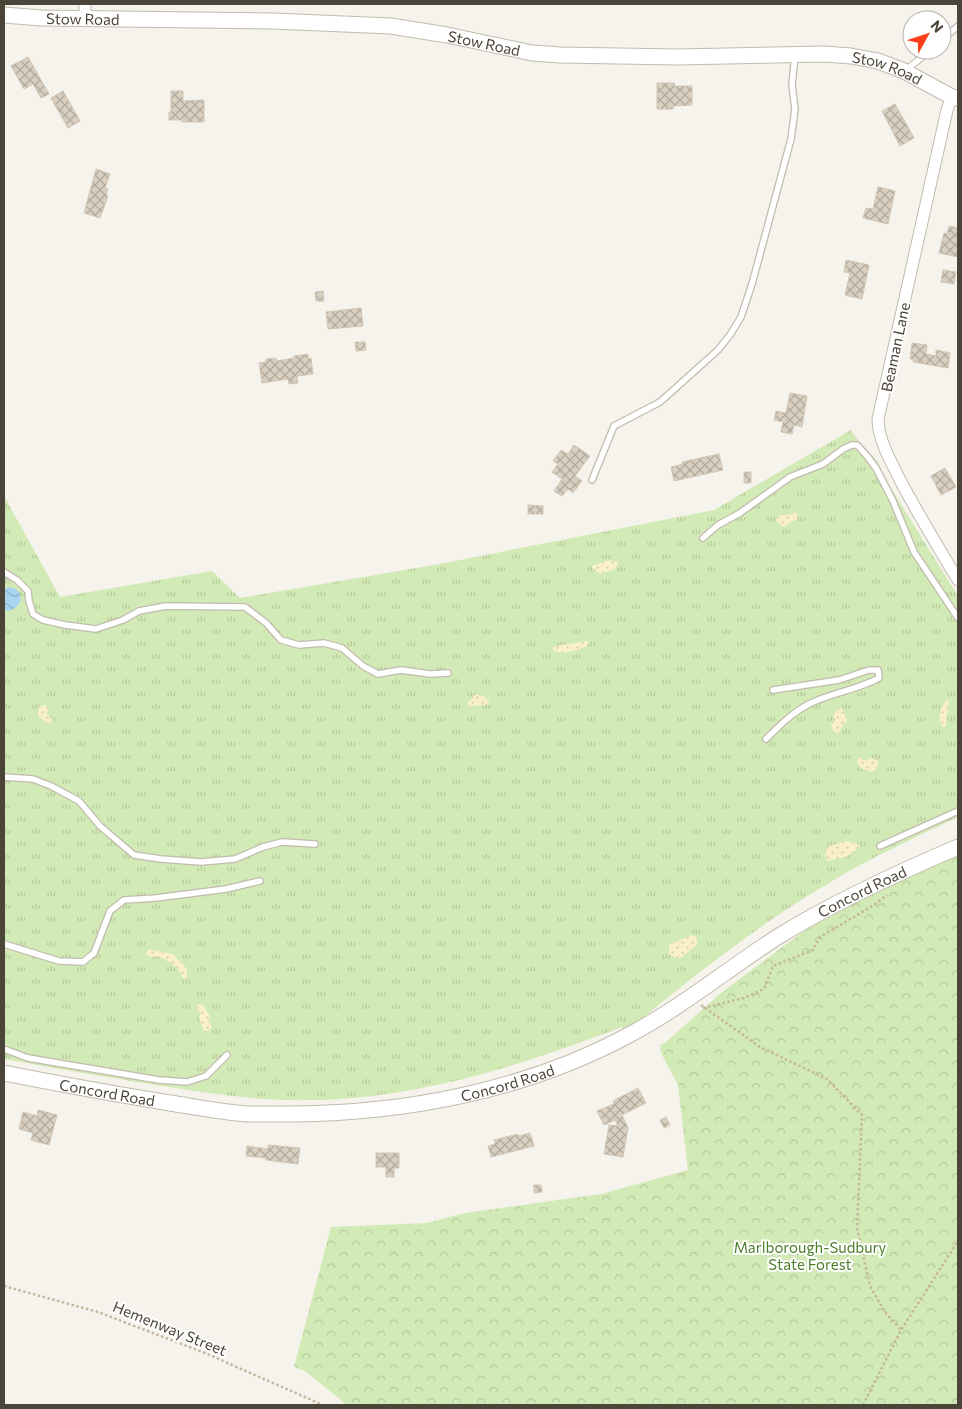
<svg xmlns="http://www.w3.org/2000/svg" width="962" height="1409" font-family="Commissioner,sans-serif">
<defs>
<pattern id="grass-tufts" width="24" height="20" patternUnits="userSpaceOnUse" patternTransform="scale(1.25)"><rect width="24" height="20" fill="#d2eab5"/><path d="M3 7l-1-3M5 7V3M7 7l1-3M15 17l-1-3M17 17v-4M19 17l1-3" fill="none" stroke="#b6ca9c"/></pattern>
<pattern id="forest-crowns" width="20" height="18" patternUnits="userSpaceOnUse" patternTransform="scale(1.25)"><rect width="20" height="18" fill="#d2eab5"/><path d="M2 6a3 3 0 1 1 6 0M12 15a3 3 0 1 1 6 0" fill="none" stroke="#b6ca9c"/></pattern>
<pattern id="sand-dots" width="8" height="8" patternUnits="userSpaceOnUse" patternTransform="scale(1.25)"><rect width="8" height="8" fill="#f9efc9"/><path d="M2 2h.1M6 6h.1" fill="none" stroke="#d7cead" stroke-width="1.8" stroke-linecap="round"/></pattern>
<pattern id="water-waves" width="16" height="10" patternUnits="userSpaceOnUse" patternTransform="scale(1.25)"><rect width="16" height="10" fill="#a9d4f2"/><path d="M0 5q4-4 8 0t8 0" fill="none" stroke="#8caec5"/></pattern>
<pattern id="building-cross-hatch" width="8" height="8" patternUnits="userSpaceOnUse" patternTransform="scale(1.25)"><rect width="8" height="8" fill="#d8cfc1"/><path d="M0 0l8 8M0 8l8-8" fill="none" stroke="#b1aa9e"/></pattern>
</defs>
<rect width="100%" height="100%" fill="#f6f3ec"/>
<path fill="url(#grass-tufts)" d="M851 430 860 443 877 461 892 490 958 596V817C909 840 860 863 814 892 747 933 686 983 625 1032L622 1027C515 1068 404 1103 288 1100 241 1099 195 1091 149 1084 101 1076 52 1068 4 1059V496L60 597 212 571 240 598 440 564 714 510Z"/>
<path fill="url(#forest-crowns)" d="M958 849V1405H347L305 1371 294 1367 331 1227 427 1223 465 1213 601 1194 688 1170 678 1085 661 1053 660 1045 666 1042 722 992 831 911Z"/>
<path fill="url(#sand-dots)" d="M795 512 798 515 797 520 790 522 784 527 781 526 776 520 780 515H789Z
M610 560 617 562 618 564 615 569 600 574 592 568V566Z
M587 641 589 642 586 647C576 650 563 656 553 650V647L556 646Z
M475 694 485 697 490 702 485 705 468 706V702L473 698Z
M947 700 949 701 946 725 945 727H943C937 719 940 707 947 700Z
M44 705 48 707 47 714 53 720 50 723H47L38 716 39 707Z
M842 708 847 721 842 726 839 733H837L833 731 831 724 835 720 833 716 835 712Z
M859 757 865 761 872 758 878 761V767L872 772 862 769 857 762Z
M846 841 858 844 860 847 846 857 827 861 825 855 827 847Z
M690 935 695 936 697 939V945L679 959 674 957 669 954V944L679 941Z
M149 949 173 954 187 969V978L184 979C182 977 181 974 180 972 177 966 165 959 159 957 154 956 151 958 147 955L146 953Z
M198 1004 203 1005 211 1017 208 1021 212 1027 208 1031H204L199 1018 201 1013 196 1007Z"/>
<path fill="url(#water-waves)" d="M8 587C27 588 23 610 6 611L4 609V589Z"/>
<path fill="url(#building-cross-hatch)" stroke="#d3c7b4" d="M28 57 49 94 41 98 33 84 24 89 11 66Z
M657 83H674L675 86H692V105L673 106V109H657Z
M63 91 80 121 68 128 51 98Z
M171 91H183V101L204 100V122H182V120H169V112H171Z
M895 104 914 138 900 146 882 111Z
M96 169 110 174 105 188 108 189 106 195 108 196 100 218 84 213Z
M878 187 895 191 888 224 863 218 866 208 873 209Z
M949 226 958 228V257L939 253 944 233 947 234Z
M846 260 869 265 862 299 845 295 850 273 844 272Z
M943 270 956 272 954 284 941 282Z
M323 291 324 301H316L315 292Z
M361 308 363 326 328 329 326 312Z
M355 342H365L366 350 356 351Z
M912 343 927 345 926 354 936 356V350L950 353 948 368 913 362V359H910Z
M308 354V359L311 358 313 374 297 376 298 383 289 384 288 379 262 383 259 363 266 362V359L276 358 277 361 294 358V356Z
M790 393 807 396 802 427 794 425 792 434 781 432 783 422 774 420 776 411 786 413Z
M574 445 590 456 575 476 582 481 573 493 568 489 562 496 554 491 562 479 552 472 558 464 553 461 561 450 568 454Z
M719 454 723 470 674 481 671 467 683 464 682 462Z
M945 468 956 487 941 495 931 476Z
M744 472H751V483H744Z
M528 505 543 506V514H528Z
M638 1088 646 1103 622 1115 628 1128 623 1157 604 1154 609 1125 618 1126 615 1120 604 1125 597 1111 614 1104 613 1101Z
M38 1110 57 1115 49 1145 31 1140 33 1133 19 1129 23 1112 37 1116Z
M666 1117 670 1125 664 1128 660 1120Z
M530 1133 534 1146 491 1157 488 1146 495 1144 494 1140 518 1134 519 1136Z
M268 1145 300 1148 298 1164 266 1160V1158L246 1156 247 1146 268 1149Z
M376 1153H399V1168H394V1177H386V1167H376Z
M534 1185H541L542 1192 534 1193Z"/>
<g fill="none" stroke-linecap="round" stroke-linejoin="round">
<g stroke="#c2bbae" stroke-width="8">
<path id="service" d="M942 40 958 26
M906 70 931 50
M592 480 614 426 660 402 718 350 730 335 741 317 752 284 791 139 795 109 792 85 795 55
M703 538 718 525 740 513 790 477 823 464 843 449 852 445H857L867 456 876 468 893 501 914 552 958 618
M4 572 17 580 28 591 29 601 33 614 43 620 65 625 96 629 123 620 139 611 166 606 245 607 266 623 281 640 299 645 324 643 342 648 363 666 378 674 401 670 430 674 448 673
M766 739C779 726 792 713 809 704 831 693 857 690 879 678L878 670H869L839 680 773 690
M4 777 33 779 51 786 79 801 100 826 134 855 161 859 201 862 235 859 263 847 282 842 315 844
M880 846 958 811
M4 944 59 961 83 962 94 953 110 911 124 900 156 898 226 889 260 881
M4 1049 28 1058 159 1080 187 1082 206 1076 227 1055"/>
</g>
<g stroke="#c2bbae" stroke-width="13">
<path id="minor" d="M85 4V18
M952 97 947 110 878 419C878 440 891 461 900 480 918 514 938 547 958 580"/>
</g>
<g stroke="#c2bbae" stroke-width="17">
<g id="tertiary">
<path id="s1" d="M4 15 41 18 273 21 391 26 447 35 532 53 560 55 677 57 824 54 851 56 878 61 904 71 952 97 958 98"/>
<path id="s2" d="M4 1073C59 1084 115 1094 170 1103 196 1107 221 1112 247 1114 262 1114 278 1114 293 1114 408 1113 527 1090 629 1035 682 1007 729 968 779 936 836 901 897 873 958 847"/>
</g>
</g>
<path stroke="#c4b79f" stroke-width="2.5" stroke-dasharray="2.5 2.5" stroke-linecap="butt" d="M701 1005 760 1047 827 1079 862 1115 857 1228 870 1286 885 1312 901 1330
M703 1008 744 998 764 989 773 966 813 950 820 937 874 905 887 895
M4 1286 98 1312 205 1353 323 1405
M863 1405 901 1330 958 1241"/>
<use href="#service" stroke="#fff" stroke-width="5.5"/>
<use href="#minor" stroke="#fff" stroke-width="11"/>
<use href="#tertiary" stroke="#fff" stroke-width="15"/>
</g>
<g text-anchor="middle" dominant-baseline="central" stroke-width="4" stroke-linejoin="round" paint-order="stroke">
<g font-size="15" fill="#4b4439" stroke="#fff">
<text stroke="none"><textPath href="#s1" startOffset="79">Stow Road</textPath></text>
<text stroke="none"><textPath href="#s1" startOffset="482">Stow Road</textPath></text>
<text stroke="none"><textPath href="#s1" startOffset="888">Stow Road</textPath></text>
<text transform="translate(895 347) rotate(-78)">Beaman Lane</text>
<text stroke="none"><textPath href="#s2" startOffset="915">Concord Road</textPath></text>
<text stroke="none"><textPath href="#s2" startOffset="510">Concord Road</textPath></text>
<text stroke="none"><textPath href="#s2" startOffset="105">Concord Road</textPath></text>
<text transform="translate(170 1328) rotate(22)">Hemenway Street</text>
</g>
<g font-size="15" fill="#4a7f2a" stroke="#fff">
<text x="810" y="1247">Marlborough-Sudbury<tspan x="810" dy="17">State Forest</tspan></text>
</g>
</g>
<rect width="962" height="1409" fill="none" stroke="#4b4439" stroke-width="10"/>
<g transform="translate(927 35) rotate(50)"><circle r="24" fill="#ffffff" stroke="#b7b4b0"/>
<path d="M0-4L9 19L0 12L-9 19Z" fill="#fc3f1d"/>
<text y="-8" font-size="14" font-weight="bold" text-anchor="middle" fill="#4b4439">N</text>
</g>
</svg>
